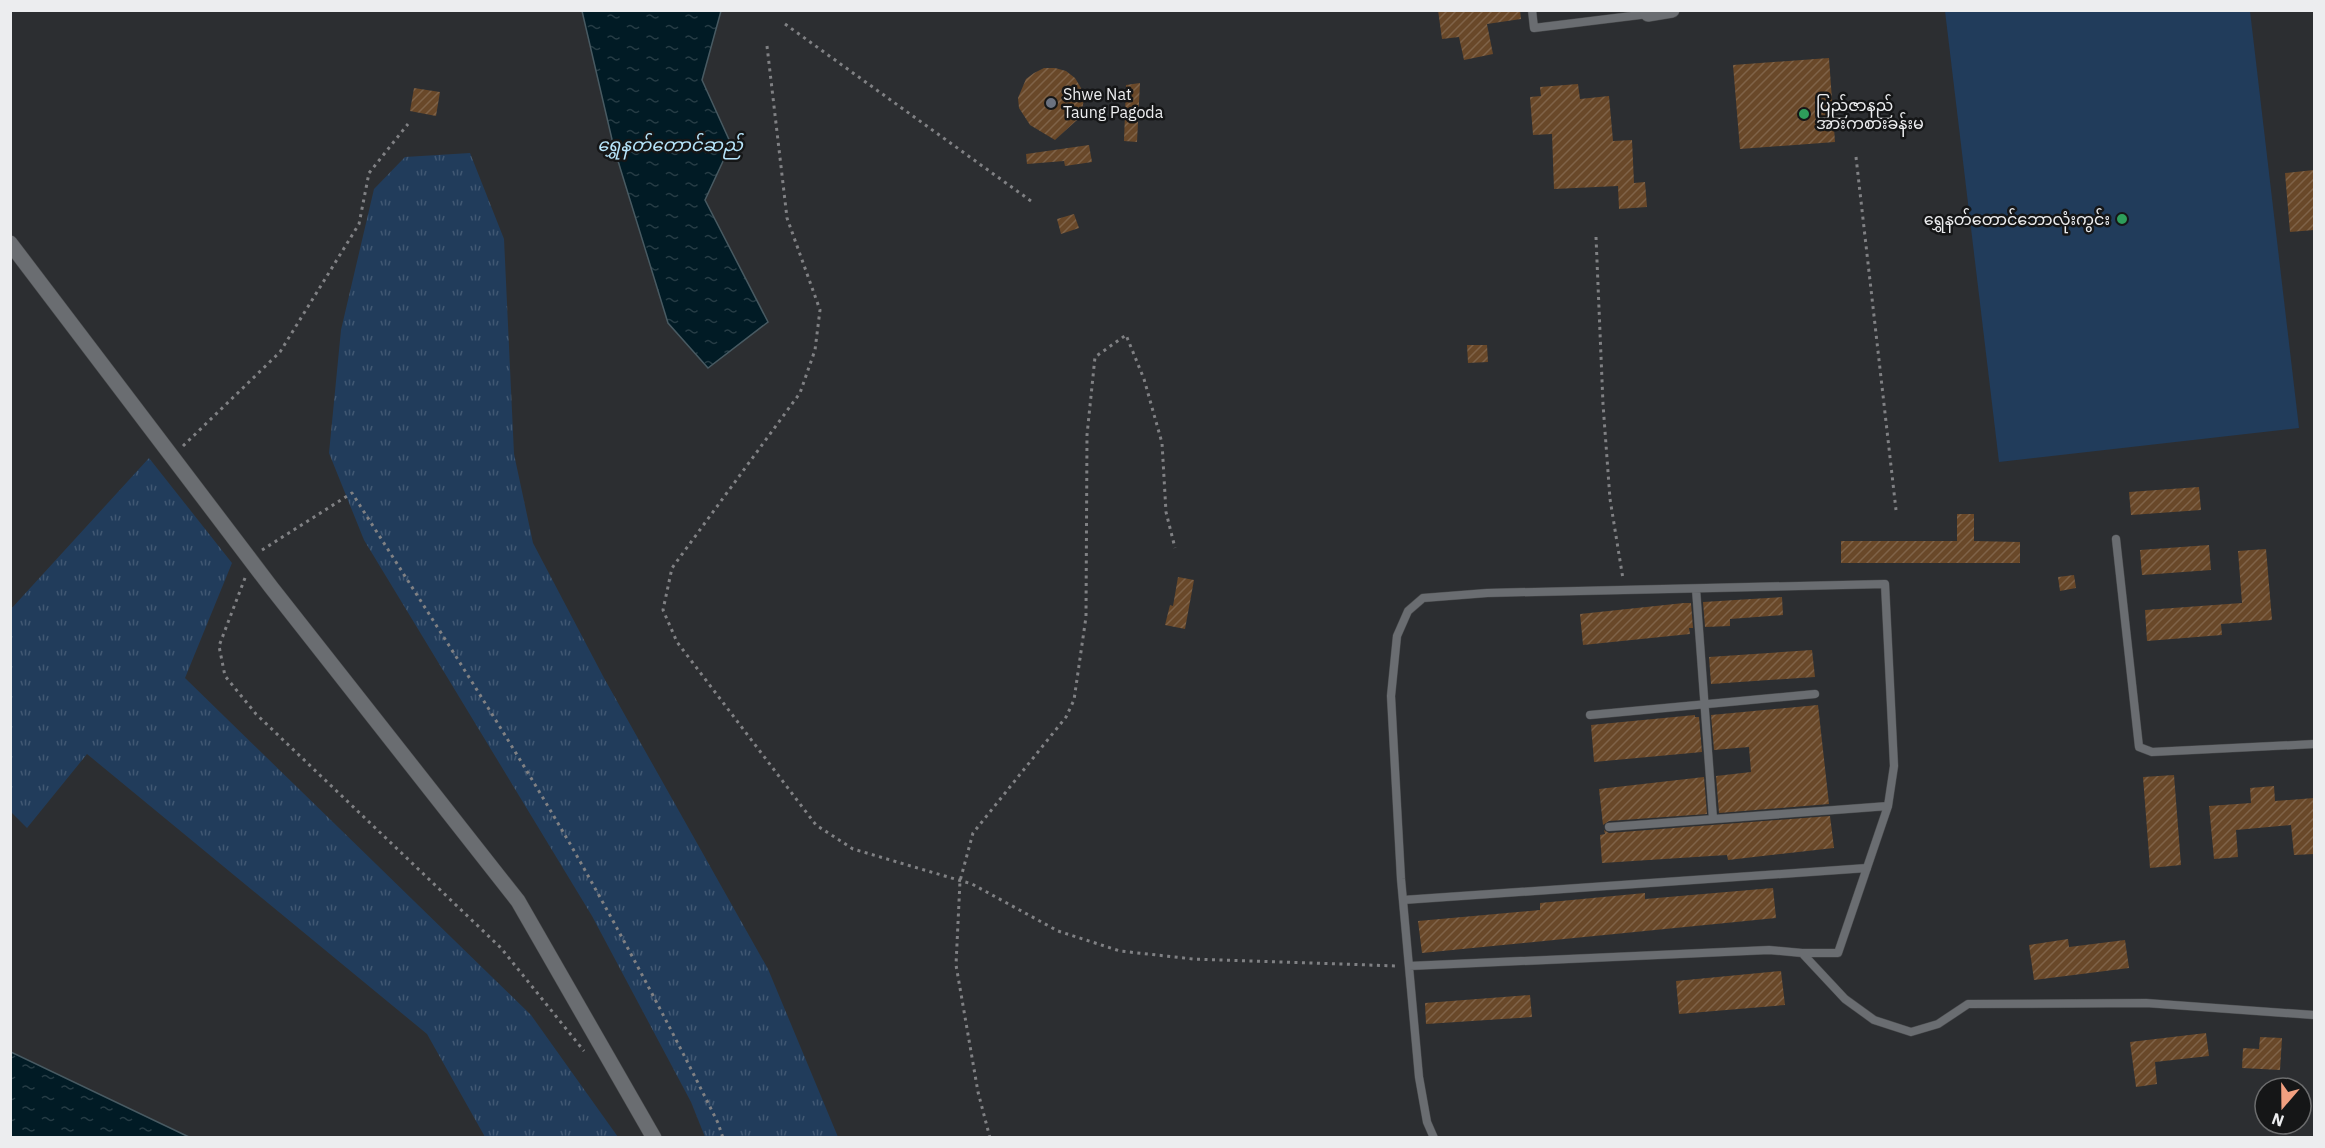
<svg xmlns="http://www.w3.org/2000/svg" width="2325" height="1148" font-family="'IBM Plex Sans','Noto Sans Myanmar',sans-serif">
<defs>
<pattern id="grass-tufts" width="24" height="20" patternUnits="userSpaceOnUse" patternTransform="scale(1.5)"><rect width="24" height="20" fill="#213c5b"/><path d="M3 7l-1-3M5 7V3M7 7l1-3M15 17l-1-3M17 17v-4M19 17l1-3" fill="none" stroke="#415873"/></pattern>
<pattern id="water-ripples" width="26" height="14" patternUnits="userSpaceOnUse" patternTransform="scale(1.5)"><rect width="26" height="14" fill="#011b25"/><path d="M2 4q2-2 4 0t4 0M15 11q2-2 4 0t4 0" fill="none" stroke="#263c45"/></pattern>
<pattern id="building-hatch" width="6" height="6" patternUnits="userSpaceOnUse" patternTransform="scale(1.5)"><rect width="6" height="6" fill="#694829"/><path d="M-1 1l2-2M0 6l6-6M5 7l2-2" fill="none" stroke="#7f6348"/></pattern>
</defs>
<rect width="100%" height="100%" fill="#2c2e31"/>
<path fill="url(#grass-tufts)" d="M470 153 504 239 514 454 533 543 604 678 768 969 838 1137H705L691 1102 592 916 364 540 329 453 341 330 374 189 405 157Z
M149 458 232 563 185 678 531 1015 618 1137H485L427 1034 87 754 27 828 11 812V609Z"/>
<path fill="#213c5b" d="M1945 11H2250L2299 428 1999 462Z"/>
<path fill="url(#water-ripples)" stroke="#485a62" stroke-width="1.5" d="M582 11H721L702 80 731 144 705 200 768 322 708 368 668 323 614 148Z
M10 1052H11L189 1137H11Z"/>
<path fill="url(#building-hatch)" d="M1438 10H1520L1521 19 1487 24 1493 54 1464 60 1459 37 1442 39Z
M1829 58 1835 142 1740 149 1733 65Z
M1044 68H1055L1066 71 1075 78 1081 88 1084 99 1082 110 1077 120 1055 140 1030 125 1019 108 1018 98 1026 79 1034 73Z
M1140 83 1137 142 1124 141 1126 85Z
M1578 84 1580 99 1609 96 1613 141 1632 140 1634 183 1645 182 1647 207 1619 209 1618 186 1554 189 1552 134 1533 135 1530 97 1541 96 1540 87Z
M414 88 440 92 436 116 410 111Z
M1089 145 1092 162 1065 166 1064 161 1027 164 1026 154Z
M2314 170V230L2290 232 2285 173Z
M1074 214 1079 228 1061 234 1057 219Z
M1467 345H1487L1488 362 1468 363Z
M2199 487 2201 510 2131 515 2129 492Z
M1957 514H1974V541L2020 542V563H1841V541H1957Z
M2209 545 2211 570 2142 575 2140 550Z
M2266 549 2272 620 2221 624 2222 635 2147 641 2145 610 2242 603 2238 551Z
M2074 575 2076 588 2060 591 2058 577Z
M1178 577 1194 580 1185 629 1165 625 1170 605 1173 606Z
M1782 597 1783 615 1730 619V626L1705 627 1703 602Z
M1684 603H1691L1693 628H1689L1690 634 1583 645 1580 614Z
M1812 650 1815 677 1711 684 1709 657Z
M1818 705 1829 804 1719 813 1716 776 1751 772 1749 747 1714 750 1711 715Z
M1695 715V717H1699L1702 752 1594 762 1591 725Z
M2174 775 2181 865 2150 868 2143 777Z
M1704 777 1707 814 1609 821 1603 825 1599 789Z
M2274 786 2275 801 2314 798V854L2294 855 2291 825 2236 830 2238 857 2214 859 2209 806 2251 803 2250 788Z
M1830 816 1834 848 1728 860 1727 855 1602 863 1600 835 1605 834 1604 830 1609 833Z
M1773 888 1776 918 1422 953 1418 921 1540 910V903L1645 893V899Z
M2068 939 2069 947 2125 940 2129 968 2034 980 2029 945Z
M1781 971 1785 1005 1679 1014 1676 981Z
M1530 995 1532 1017 1426 1024 1425 1003Z
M2206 1033 2209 1056 2155 1062 2157 1084 2136 1087 2130 1042Z
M2260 1037 2282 1038 2280 1070 2242 1068 2243 1048 2259 1049Z"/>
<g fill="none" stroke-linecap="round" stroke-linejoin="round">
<g stroke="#484a4c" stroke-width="9">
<path id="service" d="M1532 10 1534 28 1648 14
M2116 539 2139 747 2152 752 2314 744
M1696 589 1713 819
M1590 715 1815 694
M1609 827 1888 806
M1403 900 1867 868
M1409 966 1769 950 1802 953 1845 999 1874 1020 1911 1032 1938 1024 1968 1004 2146 1003 2314 1015
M1434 1138 1427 1122 1419 1077 1401 879 1391 696 1397 636 1408 611 1423 598 1487 593 1885 584 1894 766 1888 806 1838 953H1802"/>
</g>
<g stroke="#484a4c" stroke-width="16">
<path id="minor" d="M1648 14 1672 10
M10 243 271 587 518 901 654 1138"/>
</g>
<path stroke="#808184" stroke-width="3" stroke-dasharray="3 4.5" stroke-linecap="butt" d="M785 24 1031 201
M767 46 787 218 820 310 815 350 800 393 672 568 663 610 677 642 816 825 853 849 972 884 1058 931 1120 951 1193 959 1398 966
M1856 157 1896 510
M1596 237 1603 404 1610 499 1623 579
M183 446 280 352 359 224 369 173 408 124
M262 550 352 493C427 611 503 728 573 849 624 939 672 1030 718 1123L723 1138
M245 578 219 646 225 676 256 714 501 948 584 1051
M990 1138 978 1092 956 965 960 881 973 833 1066 717 1074 700 1086 617 1087 435 1095 357 1126 335 1144 379 1162 443 1166 512 1175 548"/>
<use href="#service" stroke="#6a6d71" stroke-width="8"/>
<use href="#minor" stroke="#6a6d71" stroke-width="15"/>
</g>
<circle fill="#6b7280" stroke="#151617" stroke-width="2" cx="1051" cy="103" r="6"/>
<g fill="#2e9e5b" stroke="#151617" stroke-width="2">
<circle cx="1804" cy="114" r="6"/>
<circle cx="2122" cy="219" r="6"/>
</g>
<g text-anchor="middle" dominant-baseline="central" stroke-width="5" stroke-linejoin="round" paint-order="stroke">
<g font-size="16" fill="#ecedef" stroke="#151617" text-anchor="start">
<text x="1063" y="94">Shwe Nat<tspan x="1063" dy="18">Taung Pagoda</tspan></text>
<text x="1816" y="105">ပြည်ဇာနည်<tspan x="1816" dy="18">အားကစားခန်းမ</tspan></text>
<text x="2110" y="219" text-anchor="end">ရွှေနတ်တောင်ဘောလုံးကွင်း</text>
</g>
<g font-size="18" font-style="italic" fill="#b7e5fb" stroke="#151617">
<text x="670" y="144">ရွှေနတ်တောင်ဆည်</text>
</g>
</g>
<rect width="2325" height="1148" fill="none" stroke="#ecedef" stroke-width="24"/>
<g transform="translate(2283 1106) rotate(200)"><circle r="28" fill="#151617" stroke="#6b6c6d" stroke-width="1.5"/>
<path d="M0-4.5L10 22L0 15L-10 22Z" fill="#f2a080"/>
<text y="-9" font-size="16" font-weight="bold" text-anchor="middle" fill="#ecedef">N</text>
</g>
</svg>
